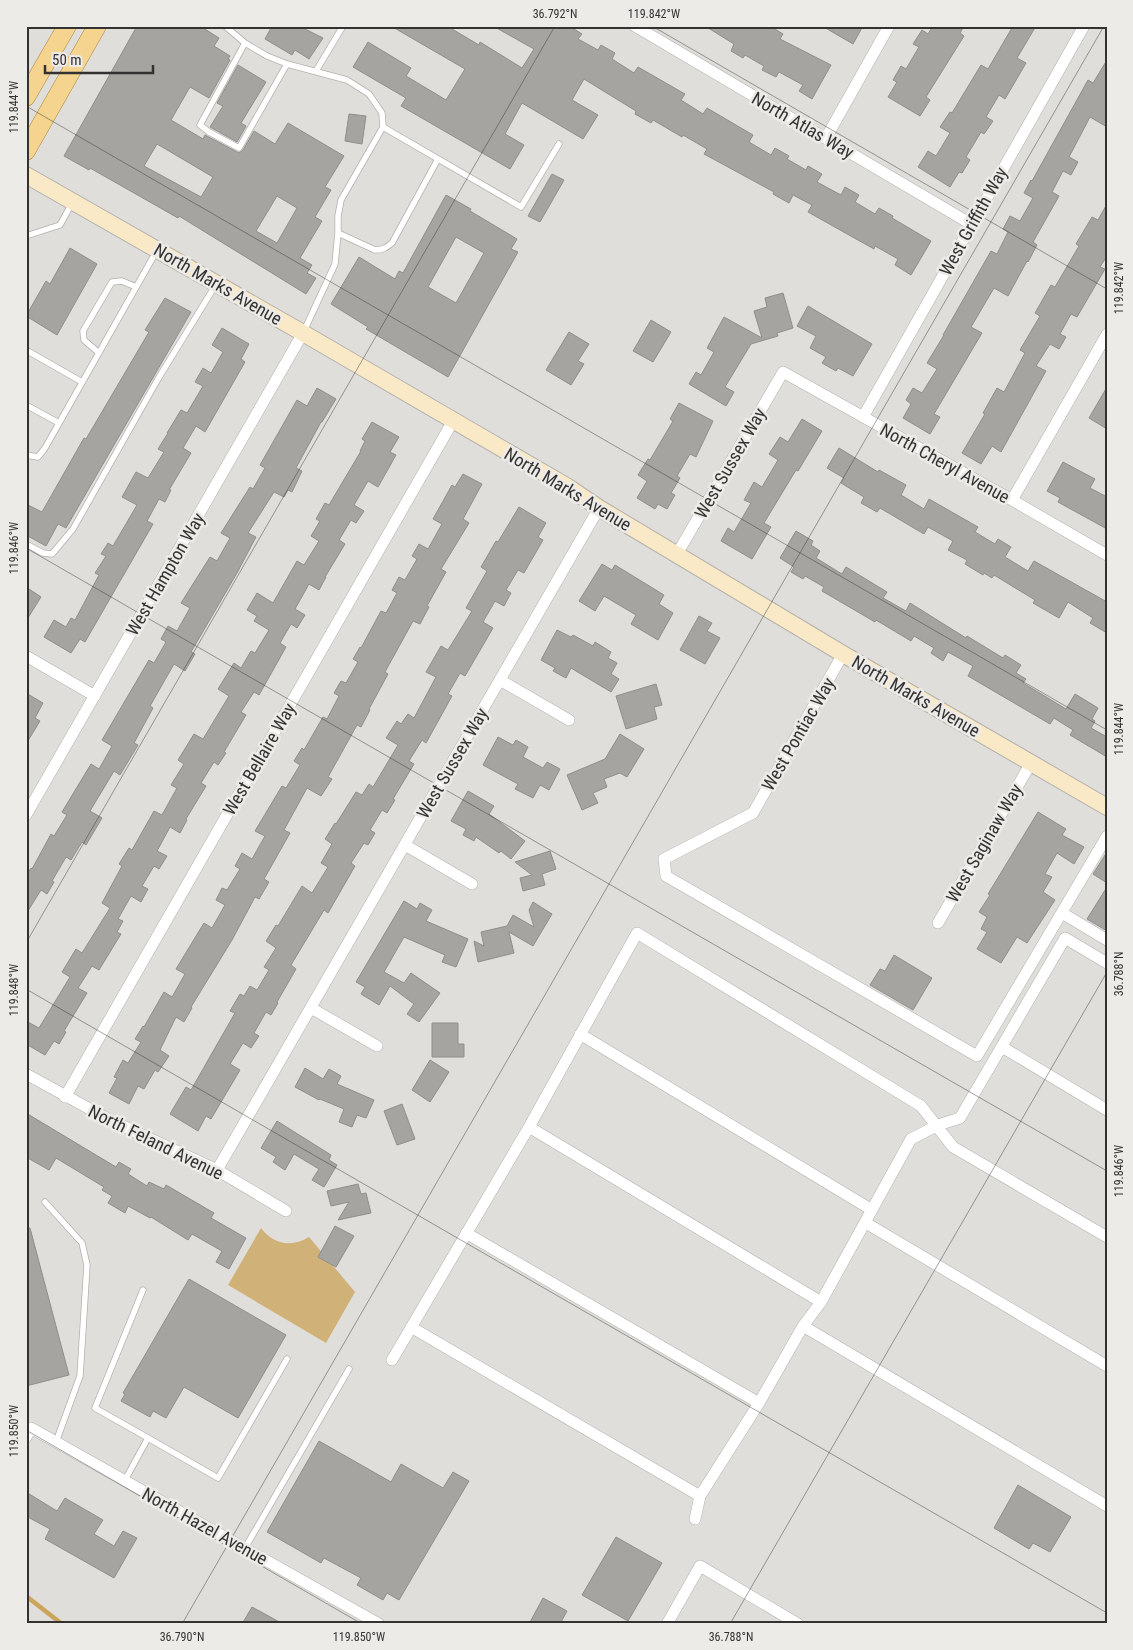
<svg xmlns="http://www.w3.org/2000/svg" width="1133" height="1650" font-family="'Roboto Condensed',sans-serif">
<rect width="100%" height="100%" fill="#e0deda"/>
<path fill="#d0b279" d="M261 1228C273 1244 291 1248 309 1237L355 1292 326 1343 228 1285Z"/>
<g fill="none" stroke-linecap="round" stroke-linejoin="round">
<path stroke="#cba55a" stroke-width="4.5" d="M26 1596 62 1624"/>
</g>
<path fill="#a6a4a0" stroke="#908e8a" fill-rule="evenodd" d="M137 26H200L219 38 214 46 230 56 228 59 230 60 209 98 190 87 171 120 203 139 205 135 239 153 243 150 254 131 275 144 288 123 344 156 325 187 331 190 315 217 322 221 300 258 312 265 307 273 316 278 306 294 179 216 178 218 90 168 89 170 64 156ZM157 144 213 177 201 197 144 166ZM277 196 297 208 277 243 256 231Z
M272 26H299L323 38 309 59 295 50 292 55 265 39Z
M391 26H447L479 45 480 42 522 68 534 49 493 26H569L582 34 578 39 598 50 601 45 615 53 612 59 634 73 638 67 685 94 681 100 703 114 707 108 753 135 749 142 771 155 775 148 789 156 787 159 806 170 808 166 822 174 817 182 841 195 845 187 859 195 855 202 875 214 879 208 893 216 892 218 931 241 911 275 895 265 898 259 875 246 874 249 808 212 812 205 793 195 789 203 773 194 774 192 704 154 707 149 683 135 682 137 653 120 651 123 635 114 636 111 584 79 572 100 598 115 583 139 522 103 505 134 524 145 510 169 401 106 406 98 353 67 368 42 411 68 406 76 446 100 465 69Z
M705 26H770L783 34 780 39 831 65 812 99 799 91 803 85 779 72 776 77 762 70 764 66 745 55 743 58 731 51 734 44Z
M822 26H863L853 44Z
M933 26H964L960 33 964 36 926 97 930 100 920 116 888 97 897 82 893 80 901 66 906 69 919 47 913 44 922 30 928 34Z
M1013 26H1036L1017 58 1026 63 1005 99 999 95 986 117 993 121 984 134 981 132 966 157 970 160 962 173 959 172 950 187 918 167 928 151 936 156 950 133 940 127 950 112 952 113 981 65 988 69Z
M1107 60V127L1090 117 1069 157 1078 162 1071 175 1063 171 1052 192 1059 196 1033 242 1037 245 1028 262 1027 261 1008 296 994 288 971 327 982 333 934 414 940 417 930 434 903 418 911 404 906 400 913 388 922 393 937 369 927 363 944 335H943L991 251 997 254 1008 232 1003 229 1010 216 1020 221 1033 198 1024 193 1031 180 1032 181 1088 80 1093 83Z
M238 65 266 82 241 123 246 126 237 142 210 127 223 106 217 103Z
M349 114 366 116 362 144 345 141Z
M552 174 564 180 540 222 528 216Z
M446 195 471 209 470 211 517 239 511 249 518 252 448 377 366 329 368 327 331 304 359 257 395 279 399 271 403 273ZM456 237 484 253 456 303 428 287Z
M1107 204V256L1100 267 1105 269 1077 317 1071 314 1060 334 1066 337 1059 349 1050 344 1036 366 1046 371 1001 452 992 446 981 464 962 453 985 414 983 413 997 388 1004 392 1025 353 1020 350 1040 316 1035 313 1051 285 1055 287 1079 246 1076 244 1092 217 1098 220Z
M70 248 97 264 57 335 26 316 46 281 50 284Z
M783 293 793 328 777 333 778 336 751 344 725 387 734 392 726 406 689 384 696 372 701 375 714 352 707 348 724 317 762 338 754 311 767 307 765 298Z
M165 298 191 312 66 528 58 524 46 546 26 535V504L42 512 84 438 86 439 149 332 145 330Z
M808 306 872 344 853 376 838 368 836 371 822 363 826 357 810 348 816 336 797 326Z
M651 320 671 332 653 362 633 351Z
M222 328 249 344 241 359 245 362 205 432 196 426 183 448 191 453 169 490H171L165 502 159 499 147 521 153 524 85 642 80 639 71 653 44 637 54 620 66 627 71 618 75 620 99 575 95 573 106 556 101 554 108 543 113 546 137 505 122 497 136 472 148 478 164 452 158 449 168 433H167L181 410 187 413 203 386 195 382 203 368 211 373 223 352 212 345Z
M569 332 589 344 578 361 584 364 571 385 546 370Z
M1107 387V429L1089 418Z
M317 388 336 399 322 422H321L296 468 302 471 292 492 288 490 284 497 274 492 248 533 256 537 237 573 191 652 195 654 185 671 174 664 150 706 153 708 134 743 138 745 120 775 114 771 90 811 102 818 86 845 82 842 71 860 66 857 52 881 54 882 47 894 41 890 26 914V875L31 868 32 869 51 834 54 836 67 815 62 812 91 764 99 769 112 746 102 740 149 660 154 663 166 642 161 639 168 626 177 631 190 608 181 603 210 557 217 561 230 538 221 533 250 487 253 489 265 468 260 465 297 400 307 406Z
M679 403 713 421 696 457 690 454 677 476 680 478 671 493 675 495 667 509 658 504 655 509 637 498 647 481 638 475 648 459 650 460 673 421 670 419Z
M802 419 822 431 798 471 796 470 764 523 771 527 752 559 721 541 728 528 734 532 751 503 744 500 754 482 762 487 778 460 769 454 780 437 788 442Z
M372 422 399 437 390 452 396 455 378 487 368 481 354 505 364 511 356 523 351 520 339 540 345 544 325 577H326L319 590 309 584 295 609 305 615 297 628 291 624 280 643 286 647 259 695 254 692 241 712 246 715 224 752 226 753 218 765 214 762 201 783 206 786 186 819 187 820 180 833 170 827 157 851 167 856 159 869 154 866 142 886 148 889 141 902 131 896 118 919 123 921 117 932 121 934 99 970 92 966 78 988 87 993 64 1031 66 1032 59 1044 54 1041 45 1055 26 1044V1021L39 1028 70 977 62 972 76 949 82 953 110 908 102 903 122 866 119 864 129 848 132 850 154 811 162 815 177 788 171 785 184 764 178 760 194 734 203 739 229 696 218 689 234 663 241 668 251 651 255 653 269 630 254 621 257 616 247 610 257 593 273 603 297 561 304 565 319 541 311 536 320 521 316 519 325 503 329 505 361 451H360L365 441 362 439Z
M839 448 878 472 879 470 906 485 901 495 924 509 929 499 978 527 975 532 995 544 998 539 1011 547 1005 557 1028 571 1034 561 1107 602V633L1090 623 1093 618 1068 602 1059 618 1033 603 1035 600 994 575 992 578 984 573 983 575 965 564 967 560 948 550 953 541 928 527 924 534 880 508 877 512 861 503 864 497 841 483 844 478 827 468Z
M1063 462 1095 479 1090 488 1107 497V529L1058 502 1060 498 1047 491Z
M463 474 482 484 463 519 469 523 441 569 446 572 427 606 429 607 420 624 413 621 385 672 388 674 369 709 370 710 361 727 357 725 328 777 332 779 321 796 307 788 284 830 290 833 264 879 269 882 259 899 255 897 232 940 191 1007 192 1008 184 1022 176 1017 160 1050 169 1056 158 1072 155 1070 144 1089 138 1086 129 1104 109 1093 117 1078 114 1077 123 1060 128 1063 141 1042 135 1039 143 1026 144 1027 164 992 172 997 185 974 176 969 204 923 212 928 225 905 216 900 222 888 227 890 240 869 235 866 242 853 252 859 265 836 255 831 282 786 286 788 300 765 294 761 302 748 304 750 323 717 327 719 339 696 334 693 341 681 346 683 358 662 353 659 360 647 361 648 381 611 386 613 397 593 392 590 399 577 405 580 417 559 412 556 419 544 428 549 442 524 433 519 452 485 455 487Z
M519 507 546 523 538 537 543 540 524 573 518 570 506 590 511 593 504 606 495 601 483 622 493 628 465 676 460 673 448 694 452 696 426 743 422 740 409 761 414 764 393 799 395 800 387 813 382 810 370 830 375 833 368 845 364 843 351 863 355 866 328 913 324 910 291 965 296 969 277 1002 278 1003 271 1015 266 1012 254 1033 259 1036 251 1048 243 1043 230 1064 240 1070 211 1119 206 1116 198 1131 170 1114 186 1087 191 1090 235 1013 230 1011 240 994 244 996 250 986 257 990 269 970 264 967 276 948 266 941 276 925 278 926 302 886 312 893 328 867 321 863 332 844 325 839 335 823 336 824 356 792 362 795 369 784 373 787 398 745 386 738 397 721 401 724 408 714 414 718 436 677 426 672 441 646 448 650 472 611 466 608 487 571 481 567 496 541 498 542Z
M796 531 813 541 811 545 820 551 816 558 842 574 846 567 887 592 883 598 906 611 910 603 966 638 967 636 1003 658 1005 655 1021 665 1016 673 1026 679 1023 683 1066 709 1075 694 1098 708 1092 719 1095 721 1091 728 1107 737V757L1070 735 1073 730 1054 718 1050 724 968 676 973 666 948 652 943 661 931 653 934 648 914 636 911 641 876 620 875 622 822 591 824 587 805 576 803 579 791 572 794 567 780 558Z
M602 564 612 570 615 565 664 595 659 604 673 613 658 640 631 624 636 615 604 596 595 611 579 601Z
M26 587 41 597 26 621Z
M699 616 712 623 707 631 720 638 705 664 680 650Z
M557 630 571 637 573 635 593 646 595 642 611 652 608 658 617 663 611 674 619 679 611 692 571 668 566 678 553 671 555 668 541 660Z
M656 684 662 705 654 707 657 719 626 729 616 696Z
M26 693 43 703 35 718 40 721 26 744Z
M620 734 644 749 627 777 620 773 604 779 607 787 593 793 598 803 582 810 567 775 605 759Z
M498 737 513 745 516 740 528 747 523 757 543 768 547 762 560 769 549 790 540 785 533 798 515 789 518 784 483 765Z
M468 791 494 806 489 814 525 841 511 859 501 851 499 853 476 837 474 841 463 835 466 829 451 821Z
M1038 812 1066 829 1062 835 1084 847 1074 864 1057 853 1045 874 1052 877 1043 892 1055 900 1027 943 1017 937 1001 963 977 949 987 932 981 929 987 917 979 912 990 895 988 894Z
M550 851 556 869 542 874 545 885 523 891 520 878 532 875 515 862Z
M1107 852V883L1093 874Z
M1107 887V931L1087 919Z
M404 901 417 909 420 903 432 910 426 921 468 939 456 967 442 962 445 955 404 937 384 972 404 983 411 973 440 993 419 1022 407 1014 414 1004 390 986 379 1005 361 994 365 987 356 982Z
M533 902 552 914 533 946 509 932 514 953 478 962 474 941 484 946 481 932 507 926 513 915 534 927 529 910Z
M894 955 932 978 913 1010 870 985 880 969 885 971Z
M432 1023H458V1044H464V1057H432Z
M430 1060 449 1072 430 1102 412 1090Z
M305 1068 323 1079 329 1069 341 1076 337 1084 374 1100 366 1118 357 1115 352 1127 339 1122 344 1109 320 1099 319 1100 295 1087Z
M402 1104 415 1139 397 1145 384 1111Z
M26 1113 116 1167 119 1162 131 1169 128 1174 147 1186 149 1182 164 1189 166 1185 214 1213 211 1218 246 1238 229 1269 216 1262 222 1251 192 1234 188 1240 151 1217 150 1218 128 1206 125 1213 108 1203 112 1196 102 1190 104 1187 56 1158 49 1170 26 1157Z
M277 1121 331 1155 329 1160 337 1165 324 1187 312 1180 319 1169 294 1154 285 1170 273 1162 276 1157 261 1148Z
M358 1184 361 1194 366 1193 371 1213 338 1220 349 1202 331 1206 327 1191Z
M335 1226 354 1236 336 1267 318 1257Z
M26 1228H30L69 1375 26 1386Z
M189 1279 286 1335 238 1418 184 1387 166 1418 153 1411 150 1417 121 1401 125 1394 123 1393Z
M319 1441 391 1482 401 1464 443 1488 453 1472 469 1481 399 1600 387 1593 383 1600 357 1585 361 1578 324 1558 321 1563 267 1532Z
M1018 1485 1071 1517 1050 1552 1033 1543 1029 1549 994 1528Z
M26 1492 57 1511 65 1498 103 1520 94 1534 114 1546 123 1531 137 1538 114 1578 45 1539 50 1529 26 1516Z
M616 1537 662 1563 628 1621 582 1595Z
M543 1598 567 1611 560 1624H529Z
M252 1607 283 1624H242Z"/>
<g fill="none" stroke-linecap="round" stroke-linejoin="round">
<g stroke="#b3b1ad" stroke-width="7">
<path id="lane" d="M225 26 245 43 267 56 287 64 347 80 369 94 382 113 383 127 341 200 338 216V233L335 264 304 331
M245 43 200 125 209 132 239 148 287 64
M316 71 343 26
M383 127 521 207 559 144
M338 233 375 250C383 250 386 248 392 243L438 159
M26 236 60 225 72 203
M26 350 82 382
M99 353 84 340 83 331 112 282 122 281 136 287
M26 405 59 423
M26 455 38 457 45 448 156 252
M26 544 43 553 52 554 73 529 158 379 215 286
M45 1202 82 1243 87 1265 80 1376 56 1442
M143 1290 95 1408 148 1438
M125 1480 148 1438 218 1478 287 1359
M245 1548 349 1369"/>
</g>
<g stroke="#b3b1ad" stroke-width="12">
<path id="street" d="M635 26 971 224
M826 138 889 26
M863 417 1084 26
M1012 500 1107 334
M677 554 783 372 1012 500 1107 555
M843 654 753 813 664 859 666 876 977 1056 1107 836
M26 656 95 696
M500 680 569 720
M26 815 303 333
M405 845 472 884
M1062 913 1107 940
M938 923 1031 763
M311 1008 377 1046
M580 1034 872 1210
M1002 1047 1107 1110
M26 1074 108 1119 217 1170 286 1211
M65 1097 453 421
M529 1127 821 1302
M217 1170 599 508
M866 1223 1107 1366
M466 1233 759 1403
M803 1326 1107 1506
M411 1327 700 1496
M392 1360 529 1127 637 933 921 1106 953 1147 1107 1237
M26 1437 31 1428 379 1624
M695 1519 700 1496 759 1403 803 1326 821 1302 911 1139 938 1125 960 1118 1065 938 1107 963
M667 1624 700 1566 798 1624"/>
</g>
<g stroke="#b3b1ad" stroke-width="18">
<path id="secondary" d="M26 175 303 333 568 487 599 508 843 654 1107 807"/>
</g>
<g stroke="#ac883d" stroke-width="19">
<path id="primary" d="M26 97 67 26
M26 151 97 26"/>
</g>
<use href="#lane" stroke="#fff" stroke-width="5.5"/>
<use href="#street" stroke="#fff" stroke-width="11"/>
<use href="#secondary" stroke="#fae9c7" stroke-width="16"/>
<use href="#primary" stroke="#f4d48f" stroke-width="18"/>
</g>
<path fill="none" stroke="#333231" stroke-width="1" stroke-opacity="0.45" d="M652 26 1107 289M26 106 1107 730M26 548 1107 1171M26 943 555 26M26 989 1107 1613M26 1430 362 1624M182 1624 1104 26M730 1624 1107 972"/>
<g text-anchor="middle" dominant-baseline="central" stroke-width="5" stroke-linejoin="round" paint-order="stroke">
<g font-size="18" fill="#333231" stroke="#edebe8">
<text transform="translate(803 125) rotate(30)">North Atlas Way</text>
<text transform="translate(973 221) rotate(-61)">West Griffith Way</text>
<text transform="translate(218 284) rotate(30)">North Marks Avenue</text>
<text transform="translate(730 463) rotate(-60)">West Sussex Way</text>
<text transform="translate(945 463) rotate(29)">North Cheryl Avenue</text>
<text transform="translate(568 489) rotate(31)">North Marks Avenue</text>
<text transform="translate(165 574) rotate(-60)">West Hampton Way</text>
<text transform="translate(916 696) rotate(30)">North Marks Avenue</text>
<text transform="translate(798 734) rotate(-60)">West Pontiac Way</text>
<text transform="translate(259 759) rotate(-60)">West Bellaire Way</text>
<text transform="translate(452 763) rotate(-60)">West Sussex Way</text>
<text transform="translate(984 843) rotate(-60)">West Saginaw Way</text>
<text transform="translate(156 1142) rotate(26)">North Feland Avenue</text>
<text transform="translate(205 1526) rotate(29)">North Hazel Avenue</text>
</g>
</g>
<rect width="1133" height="1650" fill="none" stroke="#edebe8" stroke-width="55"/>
<path d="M45 65v8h108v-8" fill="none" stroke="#333231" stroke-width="2.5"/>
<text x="52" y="65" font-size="15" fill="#333231" stroke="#edebe8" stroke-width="4" paint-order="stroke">50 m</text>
<rect x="28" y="28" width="1078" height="1594" fill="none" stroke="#333231" stroke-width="2"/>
<g font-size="12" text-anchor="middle" fill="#333231">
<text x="555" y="18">36.792°N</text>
<text x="654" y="18">119.842°W</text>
<text transform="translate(14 107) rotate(-90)" y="4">119.844°W</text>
<text transform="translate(1119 288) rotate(-90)" y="4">119.842°W</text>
<text transform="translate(14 548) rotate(-90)" y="4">119.846°W</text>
<text transform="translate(1119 729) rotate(-90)" y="4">119.844°W</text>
<text transform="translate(1119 974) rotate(-90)" y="4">36.788°N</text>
<text transform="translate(14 990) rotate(-90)" y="4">119.848°W</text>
<text transform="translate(1119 1171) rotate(-90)" y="4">119.846°W</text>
<text transform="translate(14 1431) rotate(-90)" y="4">119.850°W</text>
<text x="182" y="1641">36.790°N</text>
<text x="359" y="1641">119.850°W</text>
<text x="731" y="1641">36.788°N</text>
</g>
</svg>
